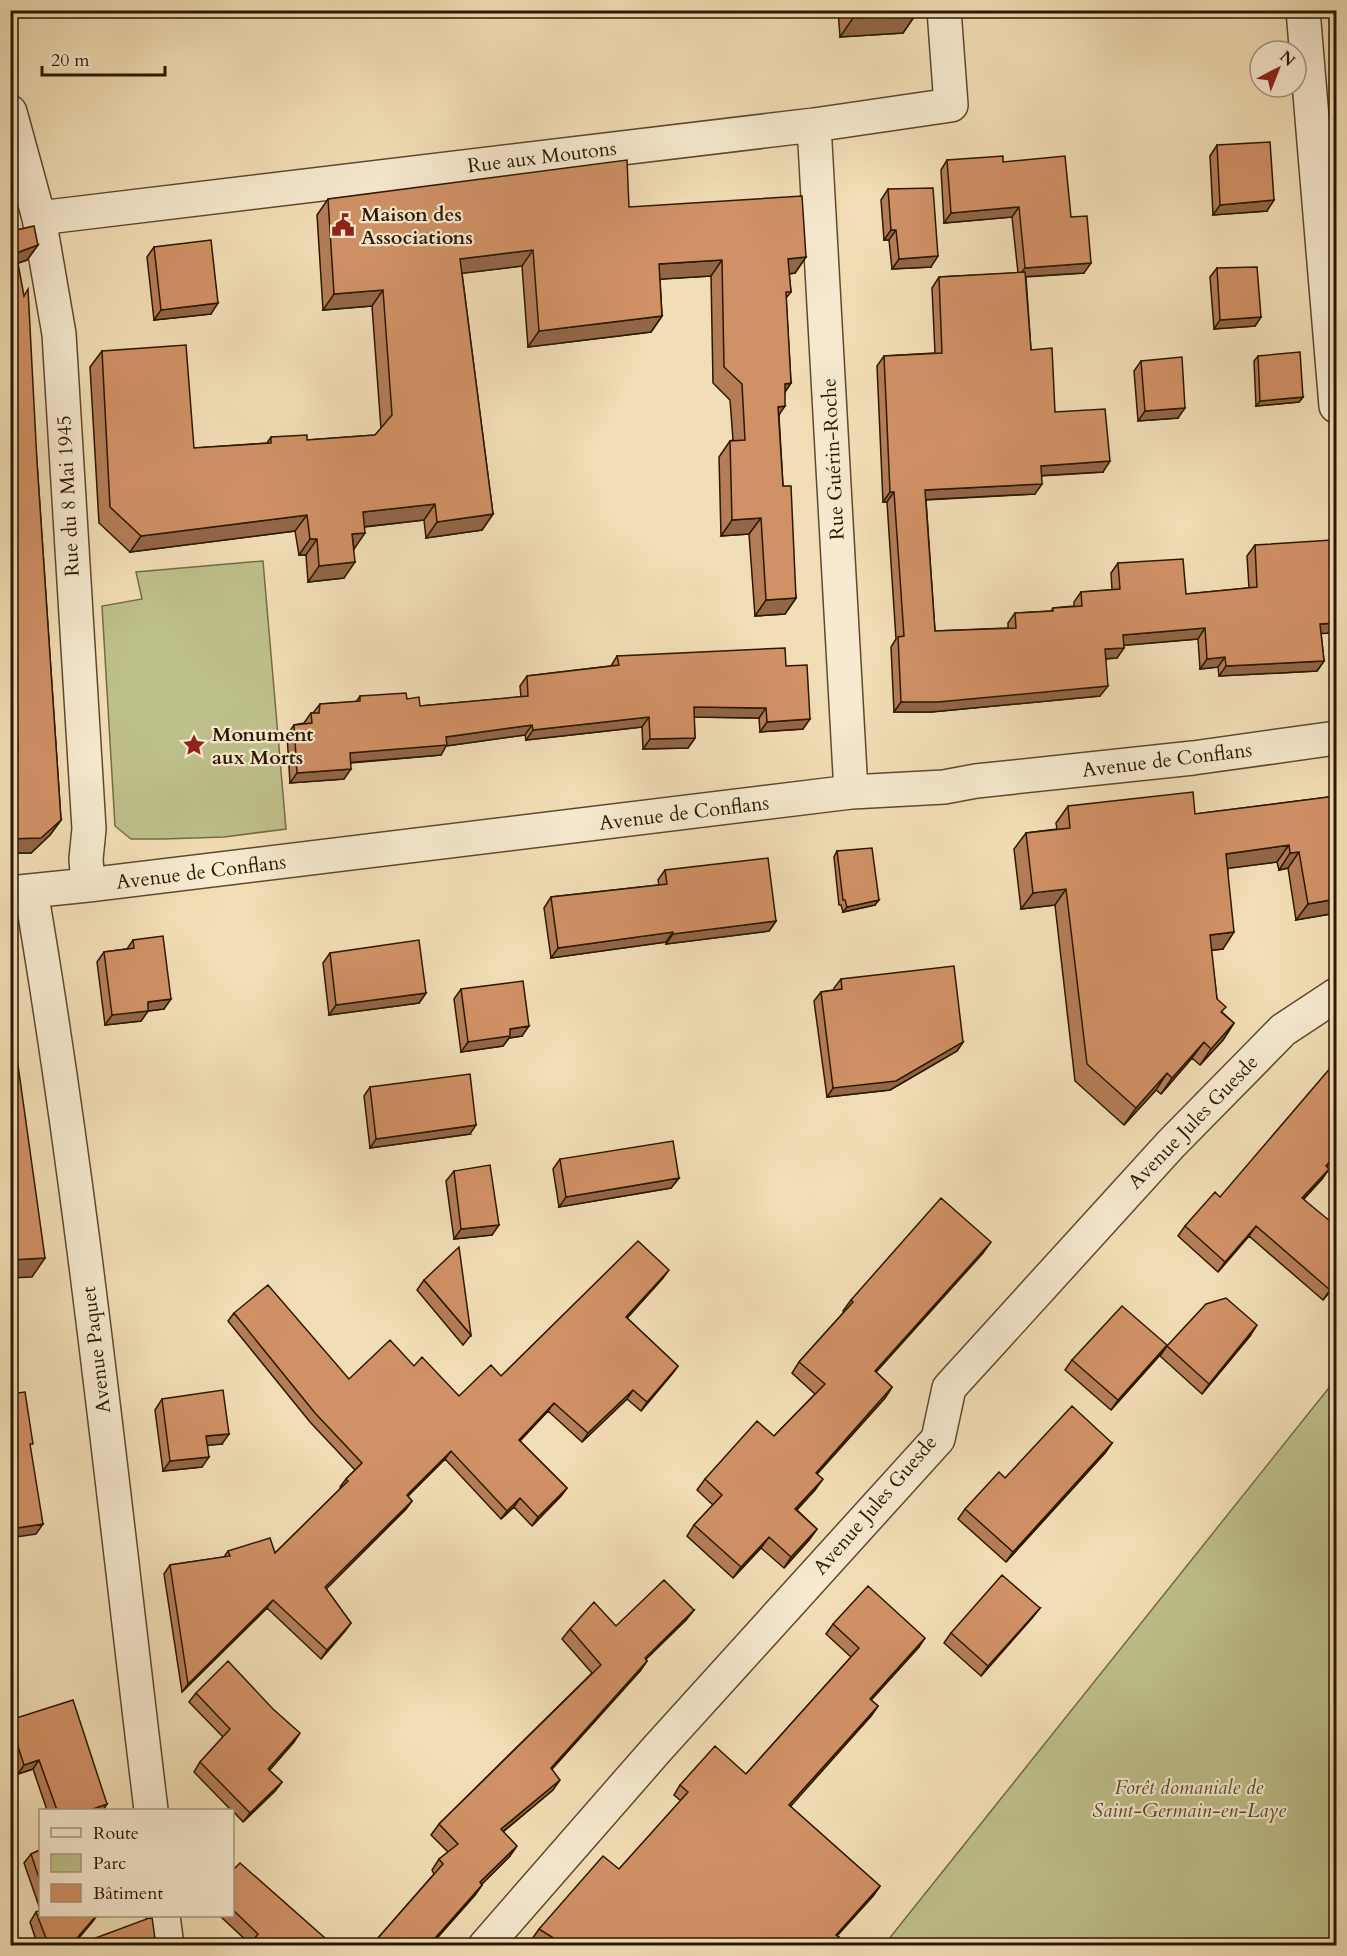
<svg xmlns="http://www.w3.org/2000/svg" width="1347" height="1956" font-family="Cardo,serif">
<rect width="100%" height="100%" fill="#f2deb6"/>
<filter id="stains"><feTurbulence type="fractalNoise" baseFrequency=".00333" numOctaves="4"/><feColorMatrix values="0 0 0 0 .2 0 0 0 0 .09 0 0 0 0 .02 0 0 0 .5 -.17"/></filter>
<radialGradient id="worn" r=".72"><stop offset=".6" stop-color="#630" stop-opacity="0"/><stop offset="1" stop-color="#630" stop-opacity=".3"/></radialGradient>
<path fill="#bec08b" stroke="#756c46" stroke-width="1.5" d="M263 561 286 829 224 837 163 839H131L115 826 102 606 142 599 136 572Z
M1336 1379V1945H884Z"/>
<g fill="none" stroke-linecap="round" stroke-linejoin="round">
<g stroke="#5e492e" stroke-width="36">
<path id="minor" d="M1303 10 1336 406
M10 112 39 218 59 334 89 829 86 859 88 885
M814 125 851 792
M39 218 814 125 951 105 944 10
M31 891C83 1196 114 1504 151 1810
M10 893 88 885 851 792 944 787 976 781 1193 758 1336 738
M163 1916 167 1946
M485 1946 657 1749 938 1439 949 1388 1171 1144 1283 1030 1336 995"/>
</g>
<use href="#minor" stroke="#f7ead0" stroke-width="33"/>
</g>
<path fill="#b47d58" stroke="#2c1700" stroke-width="1.5" d="M838 10H916V14L903 33 840 37Z
M1217 145 1267 211 1213 215 1210 156Z
M947 160 1003 162 1071 217 1084 273 1026 277 1031 350 1055 412 1103 472 1041 476 1035 494 926 500 935 631 1008 628V623L1015 613 1051 611 1053 608 1074 606V602L1081 592 1112 590 1111 573 1118 563 1186 594 1249 588 1247 556 1255 545 1336 588V627L1332 633H1321L1324 661 1317 671 1219 676 1218 667 1200 669 1198 639 1124 645 1117 658 1106 659 1100 696 931 712H894L891 647 896 639 887 502H883L877 366 884 356 935 353 932 288 939 277 1018 273 1012 217 944 223 941 170Z
M888 189 931 267 892 269 889 240H884L881 200Z
M328 199 629 207 806 257 795 273 789 274 791 292 786 298 791 383 785 392 779 416 783 486 796 598 785 614 755 616 749 534 721 536 719 457 730 441 733 440 730 400 713 383 711 276 660 279 662 316 651 332 528 347 522 266 462 273 493 514 482 530 426 538 424 520 365 527 354 549 344 578 308 582 306 555H299L295 531 130 552 99 523 90 367 102 351 194 448 267 443 271 437 307 440 375 435 381 429 372 306 323 310 317 215Z
M10 222 12 231 38 245 27 260 18 263 37 462 61 820 50 835 31 853H10Z
M154 247 211 314 154 320 147 257Z
M1217 268 1261 317 1255 326 1214 329 1210 277Z
M1258 356 1303 397 1299 402 1256 406 1254 361Z
M1141 361 1178 418 1138 421 1134 371Z
M617 656 786 666 803 729 760 732 759 718 694 717 695 738 688 748 643 749 642 727 526 740 525 735 446 746 441 755 351 763 344 779 290 783 287 735 294 725 304 723 311 713H313L320 704 356 702 360 696 407 699 420 706 521 697 520 686 527 676 611 666Z
M1336 796V913L1296 920 1288 868 1279 870 1277 862 1228 868 1223 949 1211 950 1217 999 1222 1012 1234 1023 1223 1040 1200 1065 1192 1058 1161 1094 1156 1090 1124 1125 1075 1081 1055 905 1021 909 1014 849 1026 833 1057 829 1056 823 1068 806 1195 814Z
M837 851 875 905 843 912 841 905H839L834 857Z
M665 870 776 921 769 931 666 944V942L551 958 544 908 551 897 659 885 658 880Z
M133 940 164 1009 148 1011 141 1021 105 1025 97 962 104 952 127 949Z
M330 953 426 993 419 1003 329 1015 323 963Z
M841 979 963 1042 957 1051 890 1090 827 1097 814 1001 821 992 834 990V988Z
M461 989 522 1036 509 1038 503 1046 461 1052 454 999Z
M370 1087 470 1134 370 1148 364 1096Z
M560 1159 679 1178 671 1188 559 1207 553 1169Z
M1327 1167 1329 1169 1322 1179 1304 1199 1336 1284 1323 1300 1249 1236 1218 1272 1178 1236 1185 1226 1220 1197Z
M454 1171 492 1235 454 1239 446 1181Z
M983 1253 876 1372 892 1387 885 1398 817 1474 815 1490 797 1510 817 1529 809 1540 784 1568 761 1548 733 1578 687 1536 694 1525 713 1505 697 1490 705 1479 774 1436 815 1394 792 1373 799 1362 844 1312 843 1311 851 1300Z
M663 1278 627 1318 678 1366 672 1374 641 1411 627 1399 582 1442 548 1411 520 1441 567 1488 561 1496 532 1526 514 1507 501 1519 445 1459 408 1496 412 1501 406 1509 326 1589 351 1623 345 1631 321 1659 267 1608 182 1692 164 1574 170 1565 224 1557 228 1551 275 1553 341 1488 340 1487 346 1479 355 1470 310 1422 228 1321 234 1313 349 1379 414 1366 459 1396 501 1376Z
M424 1280 471 1335 463 1345 417 1290Z
M1250 1336 1202 1394 1160 1356 1167 1346Z
M1160 1355 1111 1410 1065 1370 1072 1360Z
M162 1399 222 1444 208 1445 202 1467 163 1471 155 1410Z
M1112 1443 1105 1453 1006 1562 958 1519 965 1509 1005 1478Z
M1040 1608 1032 1618 981 1676 944 1643 951 1633Z
M694 1610 686 1620 646 1659 647 1661 640 1671 552 1769 553 1790 503 1832 510 1856 482 1884V1885L475 1895 430 1946H371L434 1874 432 1870 439 1859 448 1852 431 1835 439 1824 592 1673 562 1639 570 1629 616 1626Z
M833 1624 919 1647 871 1700 878 1706 871 1716 790 1806 880 1886 873 1896 837 1936 839 1937 833 1946H543L532 1939 539 1929 619 1869 681 1801 674 1795 680 1785 746 1774 851 1657 826 1634Z
M196 1693 294 1742 269 1770 282 1782 275 1791 243 1822 232 1810H231L194 1772 200 1762 223 1737 189 1702Z
M10 1720 107 1804 103 1810H47L33 1769 18 1774 10 1751Z
M40 1850V1909L24 1863 31 1854Z
M232 1871 334 1946H249L250 1944 220 1916H232Z
M36 1912 40 1916H97L72 1946H38L30 1922Z"/>
<path fill="#926647" stroke="#2c1700" stroke-width="1.5" d="M916 14 903 33 840 37 853 18Z
M1274 200 1267 211 1213 215 1220 205Z
M1019 207 1012 217 944 223 951 213Z
M891 230H896L889 240H884Z
M38 245 27 260 10 266 16 253Z
M533 250 522 266 449 275 460 259Z
M938 256 931 267 892 269 899 259Z
M806 257 795 273 777 275 788 259Z
M722 260 711 276 648 280 659 264Z
M1091 263 1084 273 1018 277 1025 268Z
M383 290 372 306 323 310 334 294Z
M218 303 211 314 154 320 161 310Z
M662 316 651 332 528 347 539 331Z
M1261 317 1255 326 1214 329 1220 320Z
M791 383 780 399 785 384Z
M1303 397 1299 402 1256 406 1260 401Z
M785 406 774 422 778 407Z
M1185 408 1178 418 1138 421 1145 411Z
M1110 461 1103 472 1034 476 1041 466Z
M1042 484 1035 494 918 500 925 490Z
M890 492H894L887 502H883Z
M435 504 424 520 352 528 363 512Z
M493 514 482 530 426 538 437 522Z
M307 515 295 531 130 552 141 536Z
M761 518 749 534 721 536 732 520Z
M365 533 354 549 352 534Z
M310 539H317L306 555H299Z
M355 562 344 578 308 582 319 566Z
M796 598 785 614 755 616 766 600Z
M1336 623V627L1332 633 1313 634 1320 624Z
M1205 628 1198 639 1116 646 1123 635Z
M1124 648 1117 658 1098 659 1105 649Z
M1225 657 1218 667 1200 669 1207 659Z
M1324 661 1317 671 1219 676 1226 666Z
M1108 686 1100 696 931 712H894L901 702Z
M694 707 766 708 759 718 687 717Z
M649 717 642 727 526 740 533 730Z
M810 719 803 729 760 732 767 722Z
M532 725 525 735 446 746 441 755 343 763 350 753 446 737Z
M695 738 688 748 643 749 650 739Z
M351 769 344 779 290 783 297 773Z
M61 820 50 835 31 853H10V839Z
M1289 845 1277 862 1215 870 1226 854Z
M1299 852 1288 868 1279 870 1290 853Z
M1066 889 1055 905 1021 909 1033 893Z
M1336 899V913L1296 920 1308 904Z
M879 900 875 905 843 912 847 907Z
M776 921 769 931 666 944 673 934Z
M673 932 666 942 551 958 558 948Z
M1234 932 1223 949 1198 952 1210 935Z
M426 993 419 1003 329 1015 336 1005Z
M171 999 164 1009 148 1011 141 1021 105 1025 112 1015 148 1002Z
M1234 1023 1223 1040 1200 1065 1211 1049Z
M529 1026 522 1036 509 1038 503 1046 461 1052 468 1042 510 1029Z
M963 1042 957 1051 890 1090 827 1097 833 1088Z
M1204 1042 1192 1058 1161 1094 1172 1078Z
M1167 1073 1156 1090 1124 1125 1136 1108Z
M476 1125 470 1134 370 1148 376 1139Z
M1336 1154V1156L1318 1176 1326 1166Z
M1329 1169 1322 1179 1295 1208 1302 1198Z
M679 1178 671 1188 559 1207 566 1197Z
M499 1225 492 1235 454 1239 461 1229Z
M1256 1226 1249 1236 1218 1272 1225 1262Z
M991 1242 983 1253 867 1382 875 1371Z
M45 1258 32 1277 10 1278V1260Z
M669 1270 663 1278 620 1326 626 1317Z
M1336 1283V1284L1323 1300 1330 1290Z
M1257 1325 1250 1336 1202 1394 1209 1384Z
M1167 1345 1160 1355 1111 1410 1118 1400Z
M678 1366 672 1374 641 1411 647 1402Z
M892 1387 885 1398 808 1484 816 1473Z
M633 1390 627 1399 582 1442 588 1433Z
M554 1403 548 1411 513 1448 519 1440Z
M229 1434 222 1444 199 1446 206 1436Z
M1112 1443 1105 1453 1006 1562 1013 1552Z
M451 1451 445 1459 401 1503 407 1495Z
M209 1457 202 1467 163 1471 170 1461Z
M823 1479 815 1490 787 1520 795 1509Z
M567 1488 561 1496 532 1526 538 1517Z
M520 1498 514 1507 501 1519 507 1511Z
M412 1501 406 1509 319 1596 325 1587Z
M43 1524 36 1534 10 1538V1529Z
M817 1529 809 1540 784 1568 791 1557Z
M769 1537 761 1548 733 1578 741 1567Z
M273 1600 267 1608 182 1692 188 1684Z
M1040 1608 1032 1618 981 1676 988 1666Z
M694 1610 686 1620 637 1668 645 1658Z
M351 1623 345 1631 321 1659 327 1650Z
M925 1638 919 1647 863 1709 870 1699Z
M647 1661 640 1671 543 1779 551 1768Z
M878 1706 871 1716 783 1815 789 1805Z
M300 1733 294 1742 262 1779 268 1769Z
M39 1760 33 1769 18 1774 24 1765Z
M560 1780 553 1790 493 1840 501 1829Z
M282 1782 275 1791 243 1822 250 1813Z
M107 1804 103 1810H90Z
M517 1846 510 1856 473 1893 480 1882Z
M482 1885 475 1895 430 1946H428Z
M880 1886 873 1896 829 1944 836 1935Z
M96 1916 93 1921 72 1946H70Z"/>
<path fill="#d19166" stroke="#2c1700" stroke-width="1.5" d="M853 10H916V14L853 18Z
M1270 142 1274 200 1220 205 1217 145Z
M1003 156V162L1065 156 1071 217 1087 216 1091 263 1025 268 1019 207 951 213 947 160Z
M627 160 629 207 802 196 806 257 788 259 791 292H786L791 383 785 384V406L778 407 783 486H791L796 598 766 600 761 518 732 520 730 441 745 440 742 384 724 367 722 260 659 264 662 316 539 331 533 250 460 259 493 514 437 522 435 504 363 512 365 533 352 534 355 562 319 566 317 539H310L307 515 141 536 110 507 102 351 186 345 194 448 271 443V437L307 435V440L375 435 392 415 383 290 334 294 328 199Z
M933 188 938 256 899 259 896 230H891L888 189Z
M10 222 12 231 34 226 38 245 16 253 24 296 28 289 37 462 61 820 41 838 10 839V752H18L14 658H10Z
M211 240 218 303 161 310 154 247Z
M1257 267 1261 317 1220 320 1217 268Z
M1025 272 1031 350 1052 348 1055 412 1105 409 1110 461 1041 466 1042 484 925 490 935 631 1016 628 1015 613 1053 611V608L1082 606 1081 592 1120 589 1118 563 1183 559 1186 594 1257 587 1255 545 1332 540 1336 588V623L1320 624 1324 661 1226 666 1225 657 1207 659 1205 628 1123 635 1124 648 1105 649 1108 686 938 702H901L898 637 904 636 894 492H890L884 356 942 353 939 277Z
M1300 352 1303 397 1260 401 1258 356Z
M1182 357 1185 408 1145 411 1141 361Z
M785 648 786 666 807 665 810 719 767 722 766 708 694 707 695 738 650 739 649 717 533 730 532 725 446 737 447 745 350 753 351 769 297 773 294 725 312 723 311 713H319L320 704 360 701V696L406 693 407 699 419 697 420 706 528 696 527 676 619 665 617 656Z
M1193 792 1195 814 1336 796V899L1308 904 1299 852 1290 853 1289 845 1226 854 1234 932 1210 935 1217 999 1226 1007 1221 1012 1234 1023 1211 1049 1204 1042 1172 1078 1167 1073 1136 1108 1087 1064 1066 889 1033 893 1026 833 1070 828 1068 806Z
M872 848 879 900 847 907 845 900H843L837 851Z
M768 858 776 921 673 934V932L558 948 551 897 667 884 665 870Z
M163 936 171 999 148 1002V1011L112 1015 104 952 134 948 133 940Z
M419 940 426 993 336 1005 330 953Z
M954 966 963 1042 896 1081 833 1088 821 992 842 989 841 979Z
M523 981 529 1026 510 1029V1036L468 1042 461 989Z
M10 1008 45 1258 10 1260Z
M1332 1066 1336 1069V1154L1326 1166 1329 1169 1302 1198 1336 1226V1283L1330 1290 1256 1226 1225 1262 1185 1226 1215 1192 1220 1197Z
M470 1074 476 1125 376 1139 370 1087Z
M673 1141 679 1178 566 1197 560 1159Z
M490 1165 499 1225 461 1229 454 1171Z
M941 1198 991 1242 875 1371 892 1387 816 1473 823 1479 795 1509 817 1529 791 1557 769 1537 741 1567 694 1525 722 1495 705 1479 757 1421 774 1436 825 1384 799 1362 853 1302 851 1300Z
M638 1241 669 1270 626 1317 678 1366 647 1402 633 1390 588 1433 554 1403 519 1440 567 1488 538 1517 520 1498 507 1511 451 1451 407 1495 412 1501 325 1587 351 1623 327 1650 273 1600 188 1684 170 1565 230 1556 228 1551 270 1538 275 1553 348 1481 346 1479 362 1463 315 1413 234 1313 268 1285 349 1379 390 1340 414 1366 422 1357 459 1396 491 1365 501 1376Z
M459 1247 471 1335 424 1280Z
M1226 1298 1257 1325 1209 1384 1167 1346 1206 1304Z
M1122 1306 1167 1345 1118 1400 1072 1360Z
M223 1390 229 1434 206 1436 209 1457 170 1461 162 1399Z
M25 1392 33 1444H30L43 1524 10 1529V1394Z
M1072 1406 1112 1443 1013 1552 965 1509 999 1472 1005 1478Z
M1002 1575 1040 1608 988 1666 951 1633Z
M664 1580 694 1610 645 1658 647 1661 551 1768 560 1780 501 1829 517 1846 480 1882 482 1885 428 1946H371L443 1864 439 1859 458 1844 439 1824 601 1665 570 1629 594 1602 616 1626Z
M868 1586 925 1638 870 1699 878 1706 789 1805 880 1886 836 1935 839 1937 832 1946H562L563 1944 539 1929 603 1856 619 1869 688 1792 680 1785 715 1746 746 1774 859 1648 833 1624Z
M228 1661 273 1709 300 1733 268 1769 282 1782 250 1813 200 1762 230 1729 196 1693Z
M73 1700 107 1804 90 1810H57L39 1760 24 1765 10 1722V1720Z
M40 1850V1881L31 1854Z
M240 1863 334 1946H263L255 1938 258 1934 232 1909V1871Z
M40 1910V1916H96L70 1946H49L36 1912Z
M152 1917 156 1946H74Z"/>
<defs>
<g id="civic-bare" transform="scale(1.8)"><path d="M-.6-6.5H3V-4.5H.6V-3L4-1V1h2V6H-6V1h2V-1L-.6-3ZM-1.2 2.5V6h2.4V2.5Z" fill="#8f2418" stroke="#f7ead0" stroke-width="2.5" paint-order="stroke"/></g>
<g id="sight-bare" transform="scale(1.8)"><path d="M0-6L1.8-2.2L6-1.7L2.9 1.2L3.7 5.4L0 3.3L-3.7 5.4L-2.9 1.2L-6-1.7L-1.8-2.2Z" fill="#8f2418" stroke="#f7ead0" stroke-width="2.5" paint-order="stroke"/></g>
</defs>
<g fill-rule="evenodd">
<use href="#civic-bare" x="343" y="225"/>
<use href="#sight-bare" x="194" y="745"/>
</g>
<g text-anchor="middle" dominant-baseline="central" stroke-width="4.5" stroke-linejoin="round" paint-order="stroke">
<g font-size="20" fill="#2c1700" stroke="#f7ead0">
<text transform="translate(542 157) rotate(-7)">Rue aux Moutons</text>
<text transform="translate(833 459) rotate(-93)">Rue Guérin-Roche</text>
<text transform="translate(68 496) rotate(-93)">Rue du 8 Mai 1945</text>
<text transform="translate(1167 760) rotate(-7)">Avenue de Conflans</text>
<text transform="translate(684 813) rotate(-7)">Avenue de Conflans</text>
<text transform="translate(201 872) rotate(-7)">Avenue de Conflans</text>
<text transform="translate(1193 1122) rotate(-46)">Avenue Jules Guesde</text>
<text transform="translate(96 1350) rotate(-97)">Avenue Paquet</text>
<text transform="translate(875 1505) rotate(-49)">Avenue Jules Guesde</text>
</g>
<g font-size="20" font-weight="bold" fill="#2c1700" stroke="#f7ead0" text-anchor="start">
<text x="361" y="214">Maison des<tspan x="361" dy="23">Associations</tspan></text>
<text x="212" y="734">Monument<tspan x="212" dy="23">aux Morts</tspan></text>
</g>
<g font-size="20" font-style="italic" fill="#584a2a" stroke="#f7ead0">
<text x="1189" y="1787">Forêt domaniale de<tspan x="1189" dy="23">Saint-Germain-en-Laye</tspan></text>
</g>
</g>
<rect width="1347" height="1956" fill="none" stroke="#f2deb6" stroke-width="36"/>
<rect x="12" y="12" width="1323" height="1932" fill="none" stroke="#2c1700" stroke-width="3"/>
<rect x="18" y="18" width="1311" height="1920" fill="none" stroke="#2c1700" stroke-width="1.5"/>
<rect x="39" y="1809" width="195" height="108" fill="#f7ead0" stroke="#a6967d" stroke-width="1.5"/>
<rect x="51" y="1828" width="30" height="9" fill="#f7ead0" stroke="#a6967d" stroke-width="1.5"/>
<text x="93" y="1839" font-size="18" fill="#2c1700">Route</text>
<rect x="51" y="1854" width="30" height="18" fill="#bec08b" stroke="#a6967d" stroke-width="1.5"/>
<text x="93" y="1869" font-size="18" fill="#2c1700">Parc</text>
<rect x="51" y="1884" width="30" height="18" fill="#d19166" stroke="#a6967d" stroke-width="1.5"/>
<text x="93" y="1899" font-size="18" fill="#2c1700">Bâtiment</text>
<g transform="translate(1278 69) rotate(42)"><circle r="28" fill="#f7ead0" stroke="#a6967d" stroke-width="1.5"/>
<path d="M0-4.5L10 22L0 15L-10 22Z" fill="#8f2418"/>
<text y="-9" font-size="16" font-weight="bold" text-anchor="middle" fill="#2c1700">N</text>
</g>
<path d="M42 66v9h123v-9" fill="none" stroke="#2c1700" stroke-width="3"/>
<text x="51" y="66" font-size="18" fill="#2c1700" stroke="#f7ead0" stroke-width="4.5" paint-order="stroke">20 m</text>
<rect width="100%" height="100%" filter="url(#stains)"/>
<rect width="100%" height="100%" fill="url(#worn)"/>
</svg>
